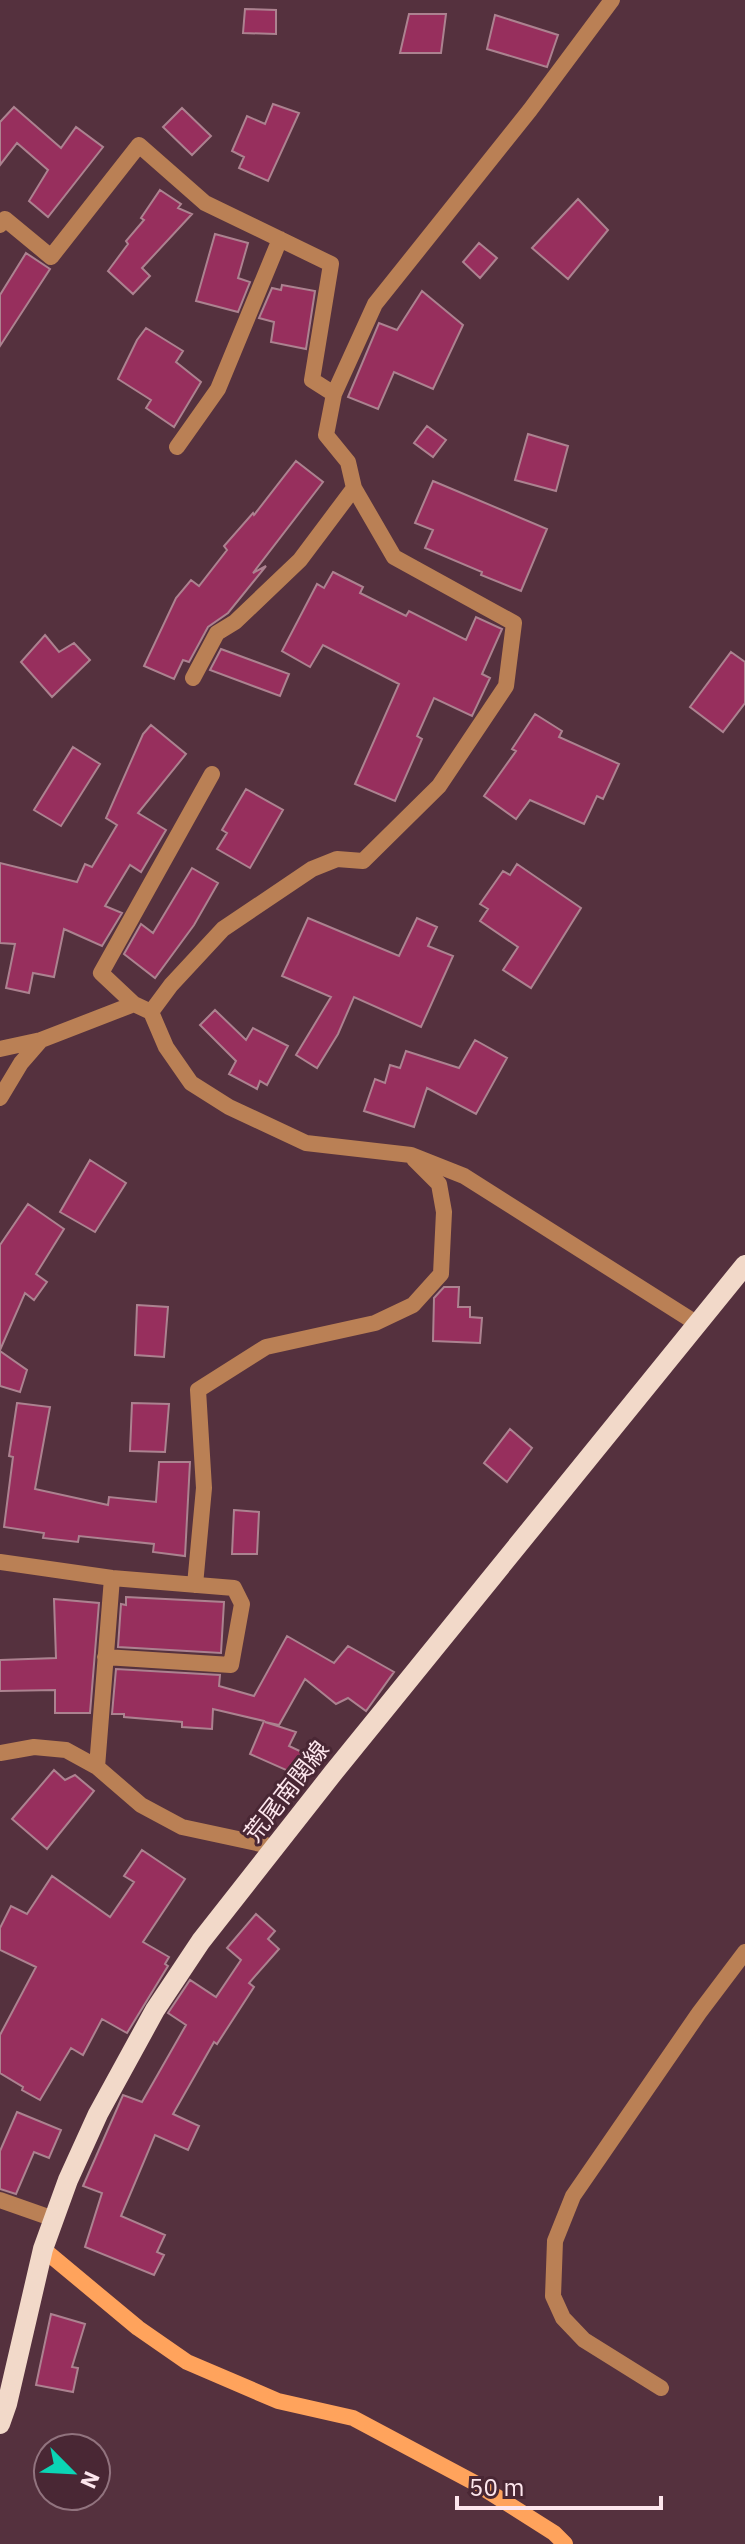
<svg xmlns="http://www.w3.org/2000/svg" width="745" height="2544" font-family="'IBM Plex Sans','Noto Sans JP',sans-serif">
<rect width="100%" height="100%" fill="#55313e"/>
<path fill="#972f5d" stroke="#ac8290" stroke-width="2" d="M245 9 276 10V34L243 33Z
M409 14H446L441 53H400Z
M495 15 558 35 547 67 487 49Z
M273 104 299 113 268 181 239 168 244 157 232 151 247 116 265 124Z
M14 107 61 148 76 127 103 147 48 217 29 201 48 170 17 143 0 165V122Z
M182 108 211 136 192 155 163 127Z
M160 190 181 204 178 208 192 214 142 268 150 276 133 294 108 271 128 244 126 241 144 220 141 218Z
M578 199 608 230 568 279 532 248Z
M215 234 248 243 238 278 250 282 238 312 196 301Z
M479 243 497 258 480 278 463 262Z
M26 253 50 269 0 346V295Z
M282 285 315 291 306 349 271 342 274 322 259 318 272 288 281 290Z
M422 291 463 325 433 389 394 372 378 409 348 397 379 323 397 330Z
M146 328 183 351 176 362 201 382 174 427 146 408 151 400 118 379 137 340Z
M427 426 446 440 433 457 414 443Z
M528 434 568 446 556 491 515 480Z
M296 461 323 482 253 573 266 566 228 613 208 627 189 662 183 660 174 679 144 666 176 598 191 580 199 586 227 550 224 546 253 513 254 515Z
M433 481 547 529 521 591 481 575 482 572 425 548 433 530 415 523Z
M333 572 363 587 360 593 406 616 409 611 466 640 476 617 502 629 482 674 490 678 472 716 434 698 417 736 422 739 395 801 355 784 399 684 323 645 310 667 282 651 317 584 324 588Z
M45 635 59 652 74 643 90 660 52 697 21 662Z
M221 649 289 674 280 696 210 670Z
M731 652 745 662V703L723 732 690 707Z
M535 714 562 731 559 737 619 764 603 799 597 796 584 824 530 800 516 819 484 796 516 751 512 749Z
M151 725 186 754 138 813 166 830 141 872 130 865 105 906 122 913 102 946 64 929 54 977 33 973 29 993 6 988 15 944 0 943V863L77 882 85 864 92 867 117 825 106 818 143 734Z
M73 747 100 764 61 826 34 810Z
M246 789 283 810 250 868 217 849 227 833 222 830Z
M517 864 581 908 531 988 503 970 518 947 480 921 488 909 480 904 503 871 510 875Z
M192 868 218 883 194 925 155 978 124 954 141 924 153 933Z
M308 918 399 956 417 918 437 927 428 946 453 956 421 1027 354 997 338 1034 317 1068 296 1055 331 997 282 976Z
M215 1010 246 1040 253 1028 288 1046 267 1085 260 1081 257 1089 229 1074 236 1061 200 1025Z
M475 1040 507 1058 476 1114 427 1088 414 1127 364 1111 375 1079 385 1083 390 1065 400 1068 406 1051 459 1068Z
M90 1160 126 1183 95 1232 60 1212Z
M28 1204 64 1229 36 1274 47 1282 34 1300 25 1293 0 1350V1245Z
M444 1287H459L458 1307H470V1317L482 1318 480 1343 433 1341 434 1298Z
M137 1305 168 1307 164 1357 135 1355Z
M0 1351 27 1370 20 1392 0 1386Z
M17 1403 50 1407 35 1489 108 1505 109 1497 156 1502 159 1462H190L185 1556 153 1552 154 1544 79 1536 78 1542 43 1538 44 1533 4 1527 13 1457 9 1456Z
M132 1403 169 1404 165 1452 130 1451Z
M510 1429 532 1448 507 1482 484 1463Z
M234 1510 259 1512 257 1554H232Z
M126 1597 224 1602 221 1653 118 1647 121 1604 126 1605Z
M54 1599 99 1603 90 1713H55V1690L0 1691V1660L56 1658Z
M287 1636 334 1663 348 1646 394 1672 366 1711 348 1698 336 1704 305 1679 279 1725 265 1722 296 1732 289 1746 304 1753 295 1774 250 1754 264 1721 213 1709 212 1729 182 1727V1722L124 1717V1714H112L116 1669 220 1675 219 1686 254 1696Z
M54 1770 65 1780 75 1775 94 1791 47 1849 12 1819Z
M142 1850 185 1879 143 1942 169 1957 165 1964 168 1966 127 2033 102 2019 83 2055 71 2048 40 2100 22 2090 23 2087 0 2073V2035L36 1967 0 1950V1928L11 1906 27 1914 52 1876 110 1917 134 1882 124 1876Z
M256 1914 275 1931 268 1939 279 1949 249 1983 254 1987 217 2044 214 2042 173 2114 199 2126 188 2150 155 2135 121 2216 165 2235 157 2252 164 2255 154 2275 85 2247 102 2193 83 2186 123 2095 142 2102 186 2025 168 2013 190 1980 216 1997 241 1960 227 1948Z
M17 2112 61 2130 49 2158 34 2152 16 2194 0 2189V2151Z
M51 2314 85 2324 72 2367 78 2368 73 2392 36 2385Z"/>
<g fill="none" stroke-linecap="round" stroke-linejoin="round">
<path stroke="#ba8055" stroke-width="16" d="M0 225 5 219 51 257 139 145 205 203 331 264 312 380 334 394
M177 447 218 389 280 239
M193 678 217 633 235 622 300 560 354 488
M212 774 101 973 134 1004 151 1012 166 1047 191 1083 229 1107 306 1143 411 1155 464 1176 696 1323
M151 1012 171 985 223 929 312 869 337 859 363 861 439 786 506 686 514 623 394 557 354 488 348 462 326 435 334 394 375 304 530 110 612 0
M0 1049 41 1040
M0 1098 21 1063 41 1040 134 1004
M0 1562 112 1578 234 1588 242 1604 231 1665 105 1657
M195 1585 204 1488 198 1390 266 1347 375 1323 413 1305 441 1274 444 1212 439 1184 414 1159
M0 1753 34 1747 66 1750 97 1767 141 1805 182 1827 275 1847
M97 1767 112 1578
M0 2200 54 2219
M661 2388 584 2340 563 2318 553 2296 555 2241 573 2196 699 2013 745 1952"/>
<path stroke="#ffa35c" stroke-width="16" d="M43 2249 138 2328 187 2362 278 2401 353 2418 475 2483 554 2533 565 2544"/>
<path stroke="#f2d9c9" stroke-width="20" d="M0 2424 7 2404 43 2249 68 2180 98 2114 155 2010 201 1941 333 1773 745 1265"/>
</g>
<g text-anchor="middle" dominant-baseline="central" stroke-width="6" stroke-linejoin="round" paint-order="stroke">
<g font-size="24" fill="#fde6ed" stroke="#492734">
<text transform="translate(286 1791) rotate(-52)">荒尾南関線</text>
</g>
</g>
<g transform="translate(72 2472) rotate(114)"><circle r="38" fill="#492734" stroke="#91737e" stroke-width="2"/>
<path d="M0-6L14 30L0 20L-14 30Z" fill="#0bd5b5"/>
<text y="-12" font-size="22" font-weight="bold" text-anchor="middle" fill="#fde6ed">N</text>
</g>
<path d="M457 2496v12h204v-12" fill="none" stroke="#fde6ed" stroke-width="4"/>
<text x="469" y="2496" font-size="24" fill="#fde6ed" stroke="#492734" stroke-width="6" paint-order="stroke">50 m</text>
</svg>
